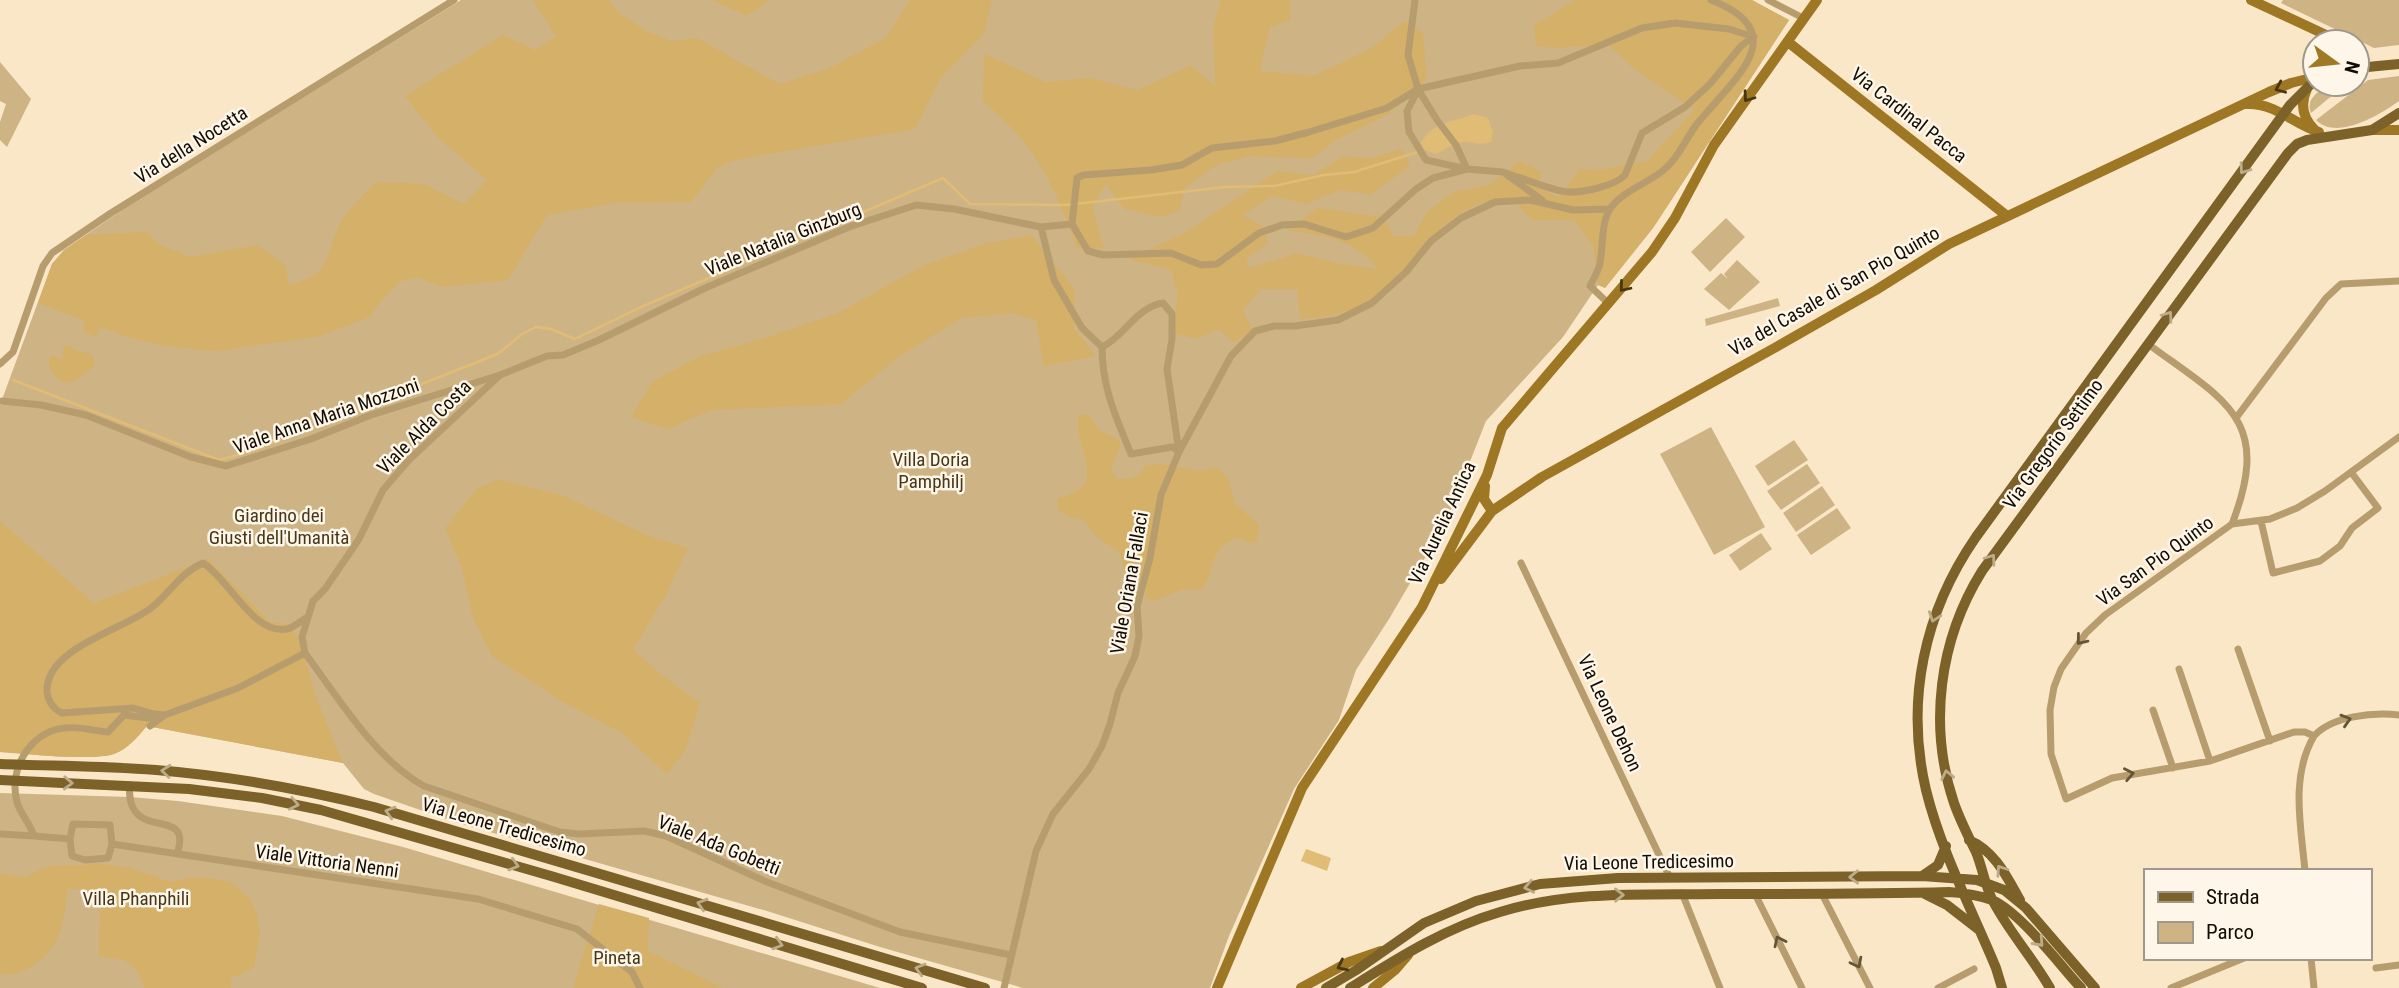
<svg xmlns="http://www.w3.org/2000/svg" width="2399" height="988" font-family="'Roboto Condensed',sans-serif">
<rect width="100%" height="100%" fill="#fae7c7"/>
<path fill="#ceb484" d="M461 0H1752L1789 20 1653 228 1605 288 1598 285 1563 337 1486 421 1446 522 1389 619 1356 670 1339 720 1294 789 1229 936 1210 988H1023L880 947 767 911 455 822 374 794 364 789 343 763 147 726C138 736 128 749 114 754 91 761 27 754 0 752V405L52 264 64 250 135 201Z
M2283 0H2399V45L2374 48 2281 3Z
M0 62 31 99 7 147 0 140V122L6 104 0 101Z
M2399 76V101C2380 115 2336 141 2316 120L2368 80Z
M2332 84H2346L2311 113C2305 98 2320 90 2332 84Z
M1726 218 1745 237 1710 272 1691 252Z
M1737 260 1760 282 1729 310 1704 289 1721 273 1728 279 1724 274Z
M1778 298 1780 306 1706 326 1705 319Z
M1711 427 1765 527 1714 555 1660 454Z
M1794 440 1808 460 1768 486 1755 466Z
M1807 464 1820 483 1781 510 1767 491Z
M1822 486 1835 505 1796 532 1783 513Z
M1837 508 1851 528 1811 555 1797 535Z
M1761 533 1772 549 1740 571 1729 555Z
M0 793 130 797 178 801 282 816 403 847 880 988H0Z"/>
<path fill="#d5b069" d="M533 0H609L618 12 646 31 672 41 697 38 780 84 830 68 885 38 910 0H992L984 33 940 79 915 129 740 159 718 167 691 202 614 203 547 215 508 280 441 287 418 277 399 282 380 302 370 317 317 337 214 351 166 346 125 336 100 327 96 337 83 332 85 321 38 303 52 264 64 250 86 235 146 232 160 245 190 257 257 245 285 265 289 285C334 274 324 253 342 220 350 206 366 194 376 182L424 184 464 204 487 180 438 138 405 96 503 35 535 50 556 36Z
M712 0H769L747 16Z
M1221 0H1290V20L1270 27 1260 71 1313 76 1370 49 1405 21 1423 33 1427 79 1387 115 1338 139 1312 158 1250 156 1217 165 1185 187 1179 211 1160 217 1124 209 1106 184 1092 207 1104 248H1077C1062 207 1047 169 1019 136 1008 123 995 112 983 101L984 54 1046 82 1089 78 1138 90 1191 65 1215 86 1213 27Z
M1576 0H1752L1789 20 1653 228 1605 288 1598 285 1593 246 1574 220H1532L1511 199C1439 196 1415 277 1360 306 1343 315 1320 316 1301 320L1297 289H1261L1243 310 1252 329 1234 343 1219 329 1196 339 1173 333 1178 296 1171 270 1129 259 1183 234 1277 171 1314 175 1343 156 1370 158 1402 149 1410 166 1370 195 1341 190 1306 204 1273 196 1242 215 1263 226 1268 243 1246 259 1249 268 1297 253 1341 264 1377 269C1357 239 1321 235 1287 230L1318 208 1384 217 1393 236H1414L1427 212 1455 191 1488 186 1520 161 1542 172 1536 187 1559 197 1580 169 1599 170 1647 161 1694 110 1634 69 1608 45 1555 48 1536 46 1534 25Z
M1031 235 1075 289 1074 328 1096 356 1044 366 1036 320 1013 313 961 318 900 356 841 404 712 410 667 429 631 417 652 382 700 356 762 339 838 313 924 265 987 243Z
M70 346C78 354 86 350 94 357V366C82 375 67 392 55 376 51 370 49 367 49 360L52 356 64 359 62 353 64 347Z
M1080 414 1090 416 1099 430 1118 439 1121 444 1111 470 1117 478C1132 481 1137 477 1146 465L1162 464 1200 471 1216 468 1220 470 1228 478 1235 503 1259 525 1257 541 1252 543 1237 538C1208 548 1216 570 1202 590L1184 589 1154 601 1145 597C1149 578 1141 578 1125 574L1120 553 1097 537 1083 520 1067 516 1058 510 1057 499C1064 496 1073 494 1078 490 1102 473 1070 438 1080 414Z
M499 479 567 497 646 535 688 548 665 597 633 649 663 676 700 703 686 749 667 774 622 733 563 702 492 656 472 615 462 568 445 528 477 489Z
M0 521 94 603 208 559 270 622 291 624 302 649 317 700 343 763 147 726C138 736 128 749 114 754 91 761 27 754 0 752Z
M94 863 130 868 171 882 191 877 217 879 232 883 250 899 257 914 260 934 254 968 231 978V988H145C132 957 130 962 99 956L100 892 68 888C66 899 66 911 63 922 57 951 31 977 0 974V874C7 874 16 877 22 877 31 877 36 870 43 868 60 863 78 868 94 863Z
M599 904 649 918 648 951 723 988H573Z"/>
<path fill="#e1bc75" d="M1474 114 1488 118 1493 132 1491 142C1482 145 1475 143 1466 142 1454 142 1446 149 1437 154L1424 150 1421 142C1436 120 1452 123 1474 114Z
M1306 849 1331 858 1327 871 1301 861Z"/>
<g fill="none" stroke-linecap="round" stroke-linejoin="round">
<path stroke="#e1bc75" stroke-width="2.5" d="M13 380 219 460 252 451 475 363 499 353 522 334 536 327 551 329 575 339 641 307 943 178 970 204 1066 205 1225 187 1274 186 1324 175 1354 172 1421 151"/>
<path stroke="#b79d6d" stroke-width="7" d="M1768 0 1805 19
M1418 90 1407 111 1409 132 1426 160 1467 169 1503 172 1542 200
M1503 172C1519 177 1553 191 1567 192 1582 193 1615 186 1625 175L1642 133 1685 107 1710 84 1741 46 1753 37
M1072 224 1077 178 1083 175 1151 170 1182 165 1212 148 1275 141 1309 132 1387 108 1418 89 1520 66 1558 63 1642 28 1675 23 1729 29 1754 37
M1072 224 1088 251 1103 255 1171 253 1201 265 1217 264 1259 233 1282 225 1304 224 1346 237 1373 228 1416 189 1433 178 1467 169 1456 145 1437 120 1418 89 1408 55 1415 0
M1041 227 1054 280 1082 328 1102 347C1102 388 1116 417 1131 454L1172 447 1179 452
M1609 304 1590 286C1593 280 1597 273 1599 267 1604 249 1600 225 1610 209 1623 190 1650 183 1666 168 1679 157 1686 138 1697 124 1731 81 1797 33 1711 0
M2148 344C2225 401 2273 418 2232 524
M1102 347C1124 337 1136 307 1163 303L1172 314V339L1167 369 1179 452
M0 364 13 352 43 266 52 253 111 213 454 0
M500 375 409 460 383 490 359 539 325 589 313 601 302 637 305 653C337 696 375 759 424 786L560 832 579 834 644 831 666 836 767 882 900 932 1011 955
M2 401 41 405 86 415 191 457 226 466 311 439 371 415 500 375 547 356 563 355 599 340 705 288 849 227 916 205 954 209 1041 227 1072 224
M2236 418 2326 298 2341 284 2399 281
M2399 437 2325 491 2297 508 2270 519 2232 524 2105 615 2086 633 2061 669 2054 687 2050 710 2051 754 2066 799 2112 778 2210 761 2294 732H2305L2314 736C2332 716 2373 712 2399 715
M2261 521 2273 573 2320 561 2340 546 2352 528 2378 508 2351 472
M1521 563 1670 878
M2238 649 2270 741
M2179 669 2210 761
M2153 710 2173 768
M165 715 154 714 133 708 62 713C54 709 48 702 47 692 45 648 123 630 151 608 170 593 180 573 203 563 230 580 253 635 287 629 293 628 301 621 306 618
M156 719 124 715 108 732C94 731 78 726 64 728 30 732 8 769 17 802 20 814 30 823 34 836L70 839 72 856 85 860 108 858 112 844 478 899 577 929 632 972 640 988
M150 726 165 715 238 688 305 653
M129 785C130 794 129 804 135 811 149 832 191 813 177 854
M0 834 34 836
M70 839 73 824 110 825 112 844
M2305 871C2301 826 2290 777 2314 736
M1682 893 1720 988
M1755 894 1802 988
M1822 894 1870 988
M2311 958 2314 988
M2376 968 2399 965
M1004 988 1036 851 1053 814 1089 769 1102 746 1110 724 1118 693 1135 656 1139 636 1137 606 1150 558 1161 495 1179 452 1231 356 1255 331 1274 326H1295L1338 320 1372 303 1406 272 1431 241 1461 218 1495 202 1530 200 1573 210 1610 209
M1938 988 1974 969
M2171 988 2244 958"/>
<path stroke="#9e7724" stroke-width="10" d="M2251 0 2341 42
M1788 42 2007 216
M2307 89C2300 104 2302 117 2314 129
M2247 104C2276 103 2293 124 2319 132
M2372 130H2399
M1485 486 1484 499 1492 511
M1441 579 1492 511 1542 477 1778 346 1876 290 1949 244 2269 92 2291 83 2315 77
M1217 988 1302 788 1422 607 1487 475 1502 428 1652 252 1675 218 1714 145 1817 0
M1301 988 1349 962 1381 951
M1373 988 1395 970 1408 955"/>
<path stroke="#7c6129" stroke-width="10" d="M2357 68 2399 64
M0 764C52 766 104 766 156 770 230 776 302 789 374 807L985 988
M0 780 189 789 262 798 321 810 551 876 922 988
M1969 840C1995 851 2007 877 2020 900
M1922 876 1938 865 1946 846
M1925 894 1947 905 1978 929
M1326 988 1358 969 1424 923 1476 901 1540 884 1618 878 1922 876 1977 880 2004 890 2026 908 2095 988
M1350 988C1398 958 1445 928 1500 912 1572 890 1647 895 1721 894 1797 894 1873 894 1949 892 1964 893 1978 895 1992 900 2020 912 2059 964 2081 988
M2002 988 1996 968C1972 910 1941 851 1926 790 1905 701 1924 612 1976 537L2290 105 2315 80
M2050 988C2033 958 2010 933 1994 903 1985 887 1983 869 1976 852 1968 836 1960 820 1954 803 1928 726 1939 640 1982 571L2288 153 2297 144 2307 140 2372 130 2399 113"/>
</g>
<defs><path id="oneway-chevron" d="M-2-3.5L2.5 0L-2 3.5" fill="none" stroke-width="1.6" stroke-linecap="round" stroke-linejoin="round" transform="scale(1.75)"/></defs>
<g stroke="#493610">
<use href="#oneway-chevron" transform="translate(2280 88) rotate(157)"/>
<use href="#oneway-chevron" transform="translate(1748 97) rotate(126)"/>
<use href="#oneway-chevron" transform="translate(1624 287) rotate(130)"/>
<use href="#oneway-chevron" transform="translate(1342 966) rotate(154)"/>
</g>
<g stroke="#bcac89">
<use href="#oneway-chevron" transform="translate(2244 169) rotate(126)"/>
<use href="#oneway-chevron" transform="translate(2168 316) rotate(-54)"/>
<use href="#oneway-chevron" transform="translate(1991 559) rotate(-54)"/>
<use href="#oneway-chevron" transform="translate(1934 617) rotate(109)"/>
<use href="#oneway-chevron" transform="translate(166 771) rotate(-175)"/>
<use href="#oneway-chevron" transform="translate(1947 775) rotate(-102)"/>
<use href="#oneway-chevron" transform="translate(68 783) rotate(2)"/>
<use href="#oneway-chevron" transform="translate(294 804) rotate(12)"/>
<use href="#oneway-chevron" transform="translate(390 812) rotate(-164)"/>
<use href="#oneway-chevron" transform="translate(514 865) rotate(16)"/>
<use href="#oneway-chevron" transform="translate(2001 870) rotate(-124)"/>
<use href="#oneway-chevron" transform="translate(1854 877) rotate(179)"/>
<use href="#oneway-chevron" transform="translate(1529 887) rotate(168)"/>
<use href="#oneway-chevron" transform="translate(1619 895) rotate(-1)"/>
<use href="#oneway-chevron" transform="translate(702 904) rotate(-163)"/>
<use href="#oneway-chevron" transform="translate(2039 942) rotate(48)"/>
<use href="#oneway-chevron" transform="translate(778 944) rotate(17)"/>
<use href="#oneway-chevron" transform="translate(920 969) rotate(-164)"/>
</g>
<g stroke="#645438">
<use href="#oneway-chevron" transform="translate(2081 640) rotate(129)"/>
<use href="#oneway-chevron" transform="translate(2346 720) rotate(-17)"/>
<use href="#oneway-chevron" transform="translate(2129 774) rotate(-11)"/>
<use href="#oneway-chevron" transform="translate(1779 941) rotate(-116)"/>
<use href="#oneway-chevron" transform="translate(1857 963) rotate(63)"/>
</g>
<g text-anchor="middle" dominant-baseline="central" stroke-width="5" stroke-linejoin="round" paint-order="stroke">
<g font-size="19" fill="#110b02" stroke="#fdf6e9">
<text transform="translate(1909 115) rotate(38)">Via Cardinal Pacca</text>
<text transform="translate(191 145) rotate(-32)">Via della Nocetta</text>
<text transform="translate(783 239) rotate(-22)">Viale Natalia Ginzburg</text>
<text transform="translate(1834 291) rotate(-30)">Via del Casale di San Pio Quinto</text>
<text transform="translate(326 416) rotate(-19)">Viale Anna Maria Mozzoni</text>
<text transform="translate(424 427) rotate(-45)">Viale Alda Costa</text>
<text transform="translate(2053 444) rotate(-54)">Via Gregorio Settimo</text>
<text transform="translate(1442 523) rotate(-65)">Via Aurelia Antica</text>
<text transform="translate(2155 561) rotate(-36)">Via San Pio Quinto</text>
<text transform="translate(1129 583) rotate(-80)">Viale Oriana Fallaci</text>
<text transform="translate(1610 713) rotate(65)">Via Leone Dehon</text>
<text transform="translate(504 827) rotate(16)">Via Leone Tredicesimo</text>
<text transform="translate(719 845) rotate(22)">Viale Ada Gobetti</text>
<text transform="translate(327 861) rotate(8)">Viale Vittoria Nenni</text>
<text transform="translate(1649 862) rotate(-1)">Via Leone Tredicesimo</text>
</g>
<g font-size="19" fill="#473718" stroke="#fdf6e9">
<text x="931" y="459">Villa Doria<tspan x="931" dy="22">Pamphilj</tspan></text>
<text x="279" y="515">Giardino dei<tspan x="279" dy="22">Giusti dell'Umanità</tspan></text>
<text x="136" y="898">Villa Phanphili</text>
<text x="617" y="957">Pineta</text>
</g>
</g>
<rect x="2144" y="869" width="228" height="91" fill="#fdf6e9" stroke="#9f988d" stroke-width="2"/>
<rect x="2158" y="892" width="35" height="10" fill="#7c6129" stroke="#9f988d" stroke-width="2"/>
<text x="2206" y="904" font-size="21" fill="#110b02">Strada</text>
<rect x="2158" y="922" width="35" height="21" fill="#ceb484" stroke="#9f988d" stroke-width="2"/>
<text x="2206" y="939" font-size="21" fill="#110b02">Parco</text>
<g transform="translate(2336 63) rotate(105)"><circle r="33" fill="#fdf6e9" stroke="#9f988d" stroke-width="2"/>
<path d="M0-5L12 26L0 18L-12 26Z" fill="#9f7926"/>
<text y="-10" font-size="19" font-weight="bold" text-anchor="middle" fill="#110b02">N</text>
</g>
</svg>
